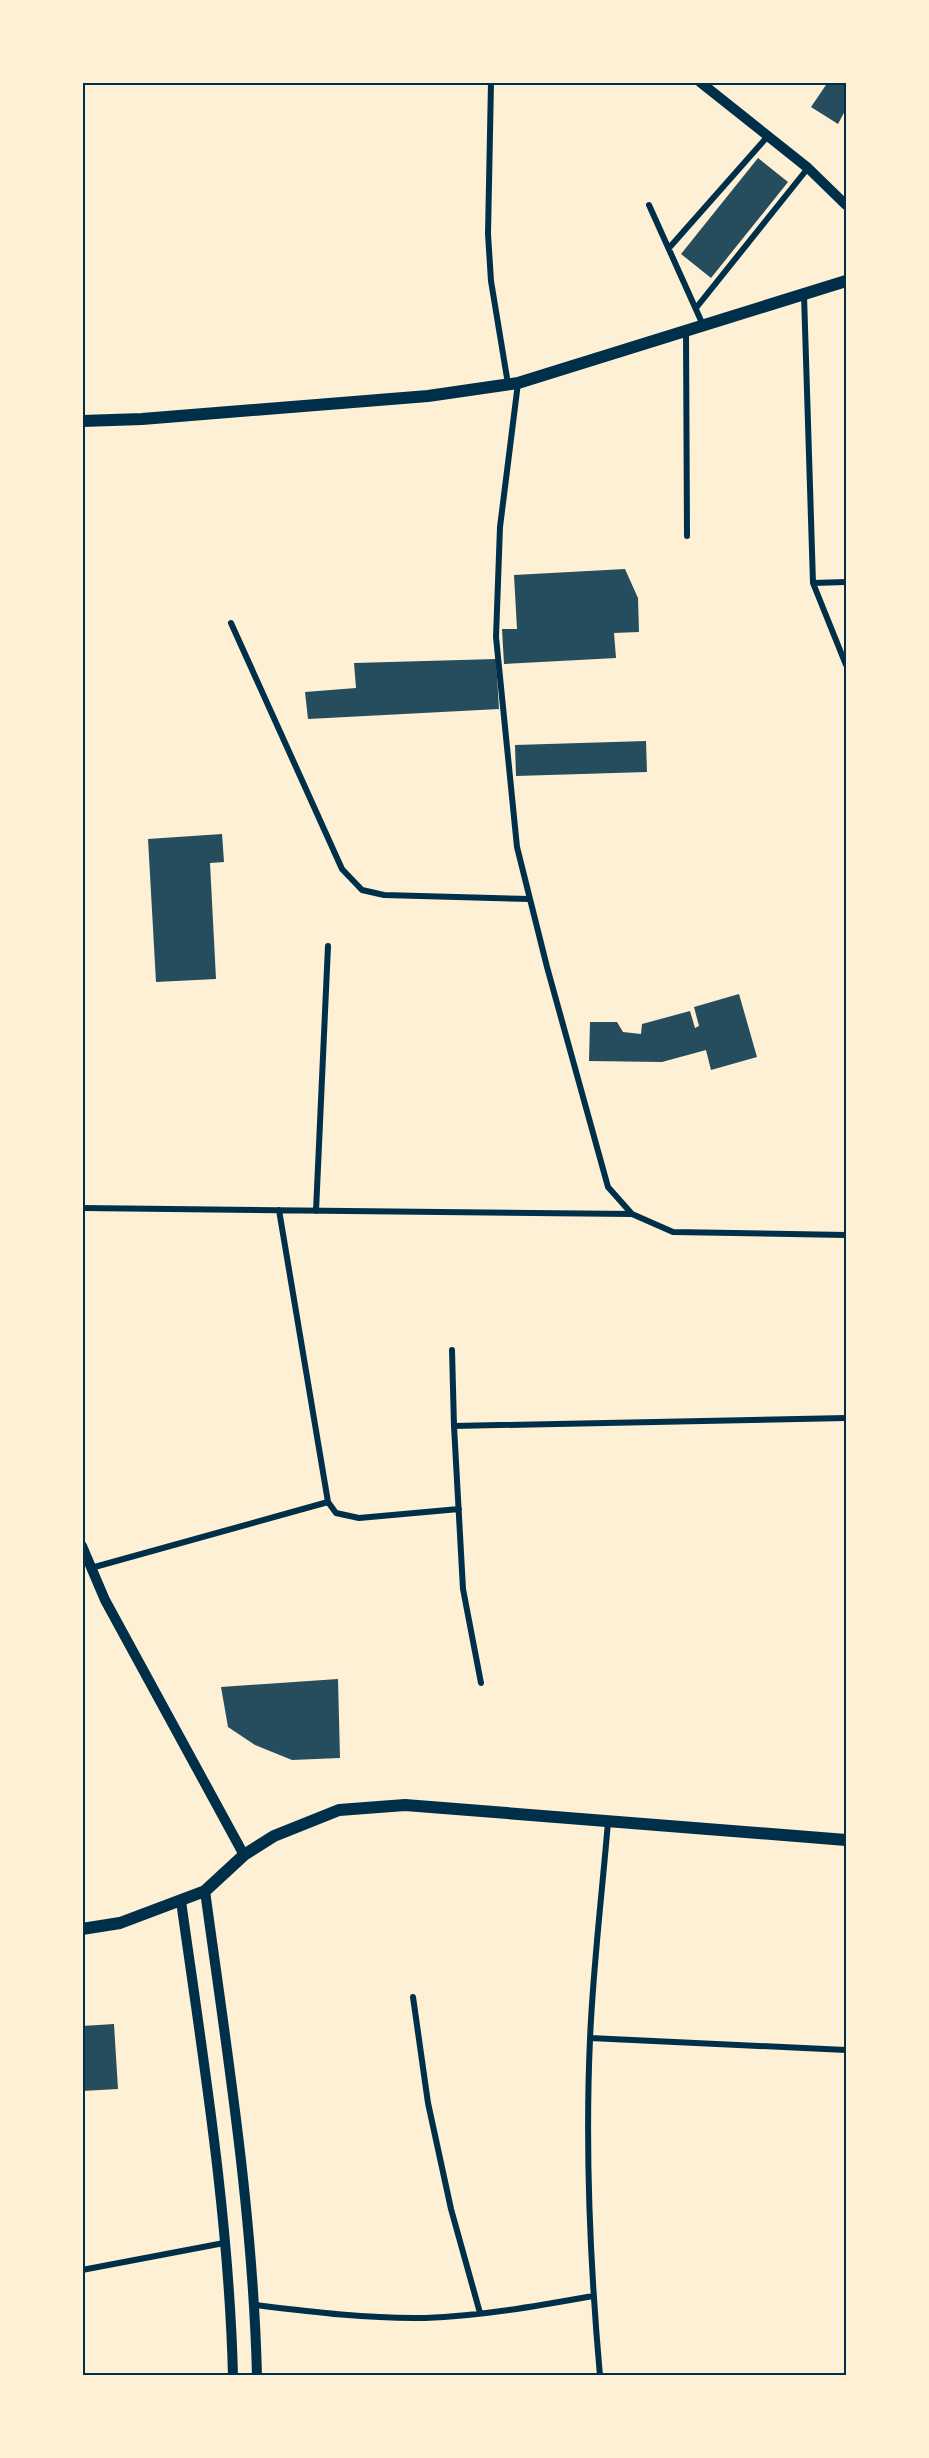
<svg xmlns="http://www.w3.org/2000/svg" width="929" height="2458" font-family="Lato,sans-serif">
<rect width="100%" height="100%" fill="#fdf0d5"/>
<path fill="#264d5e" d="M828 82H846V109L838 124 811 107Z
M758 158 788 182 711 278 681 254Z
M625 569 638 598 639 632 614 633 616 658 504 664 502 629H517L514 575Z
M496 659 499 709 308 719 305 692 356 688 354 663Z
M646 741 647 772 516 776 515 745Z
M222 834 224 862 210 863 216 979 156 982 148 839Z
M739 994 757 1057 711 1070 706 1050 662 1062 589 1061 590 1022H617L623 1032 641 1034 642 1024 690 1011 695 1028 699 1026 694 1007Z
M338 1679 340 1758 292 1760 255 1745 228 1727 221 1687Z
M114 2024 118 2089 82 2091V2026Z"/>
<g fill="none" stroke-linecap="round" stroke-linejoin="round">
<path stroke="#003049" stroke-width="6" d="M491 82 488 234 491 281 508 384
M649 205 703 325
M669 248 768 136
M804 295 813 583 846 665
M696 308 808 168
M686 331 687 536
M518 383 500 527 496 637 517 847 547 967 608 1187 632 1214 673 1232 846 1235
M813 583 846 582
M231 623 342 869 362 890 384 895 530 899
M82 1208 632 1214
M279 1210 328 1502 336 1513 359 1518 459 1509
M316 1211 328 946
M452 1350 454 1426 463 1589 481 1683
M454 1426 846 1418
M91 1568 328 1502
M413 1997 428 2103 451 2209 480 2313
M590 2038 846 2050
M82 2270 224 2243
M255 2305C312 2312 368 2319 425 2318 481 2316 537 2306 593 2296
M600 2376C590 2264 585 2151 590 2039 593 1967 602 1894 608 1822"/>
<path stroke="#003049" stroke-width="10" d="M700 82 808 168 846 205
M82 1546 105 1600 244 1855
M205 1891C227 2052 253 2213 257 2376
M181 1901C203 2058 229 2216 233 2376"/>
<path stroke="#003049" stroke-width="12" d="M82 421 142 419 428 396 518 383 846 281
M82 1929 120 1923 205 1891 244 1855 274 1836 339 1810 405 1805 846 1840"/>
</g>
<rect width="929" height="2458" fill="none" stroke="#fdf0d5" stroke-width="168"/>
<rect x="84" y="84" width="761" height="2290" fill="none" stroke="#003049" stroke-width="2"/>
</svg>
